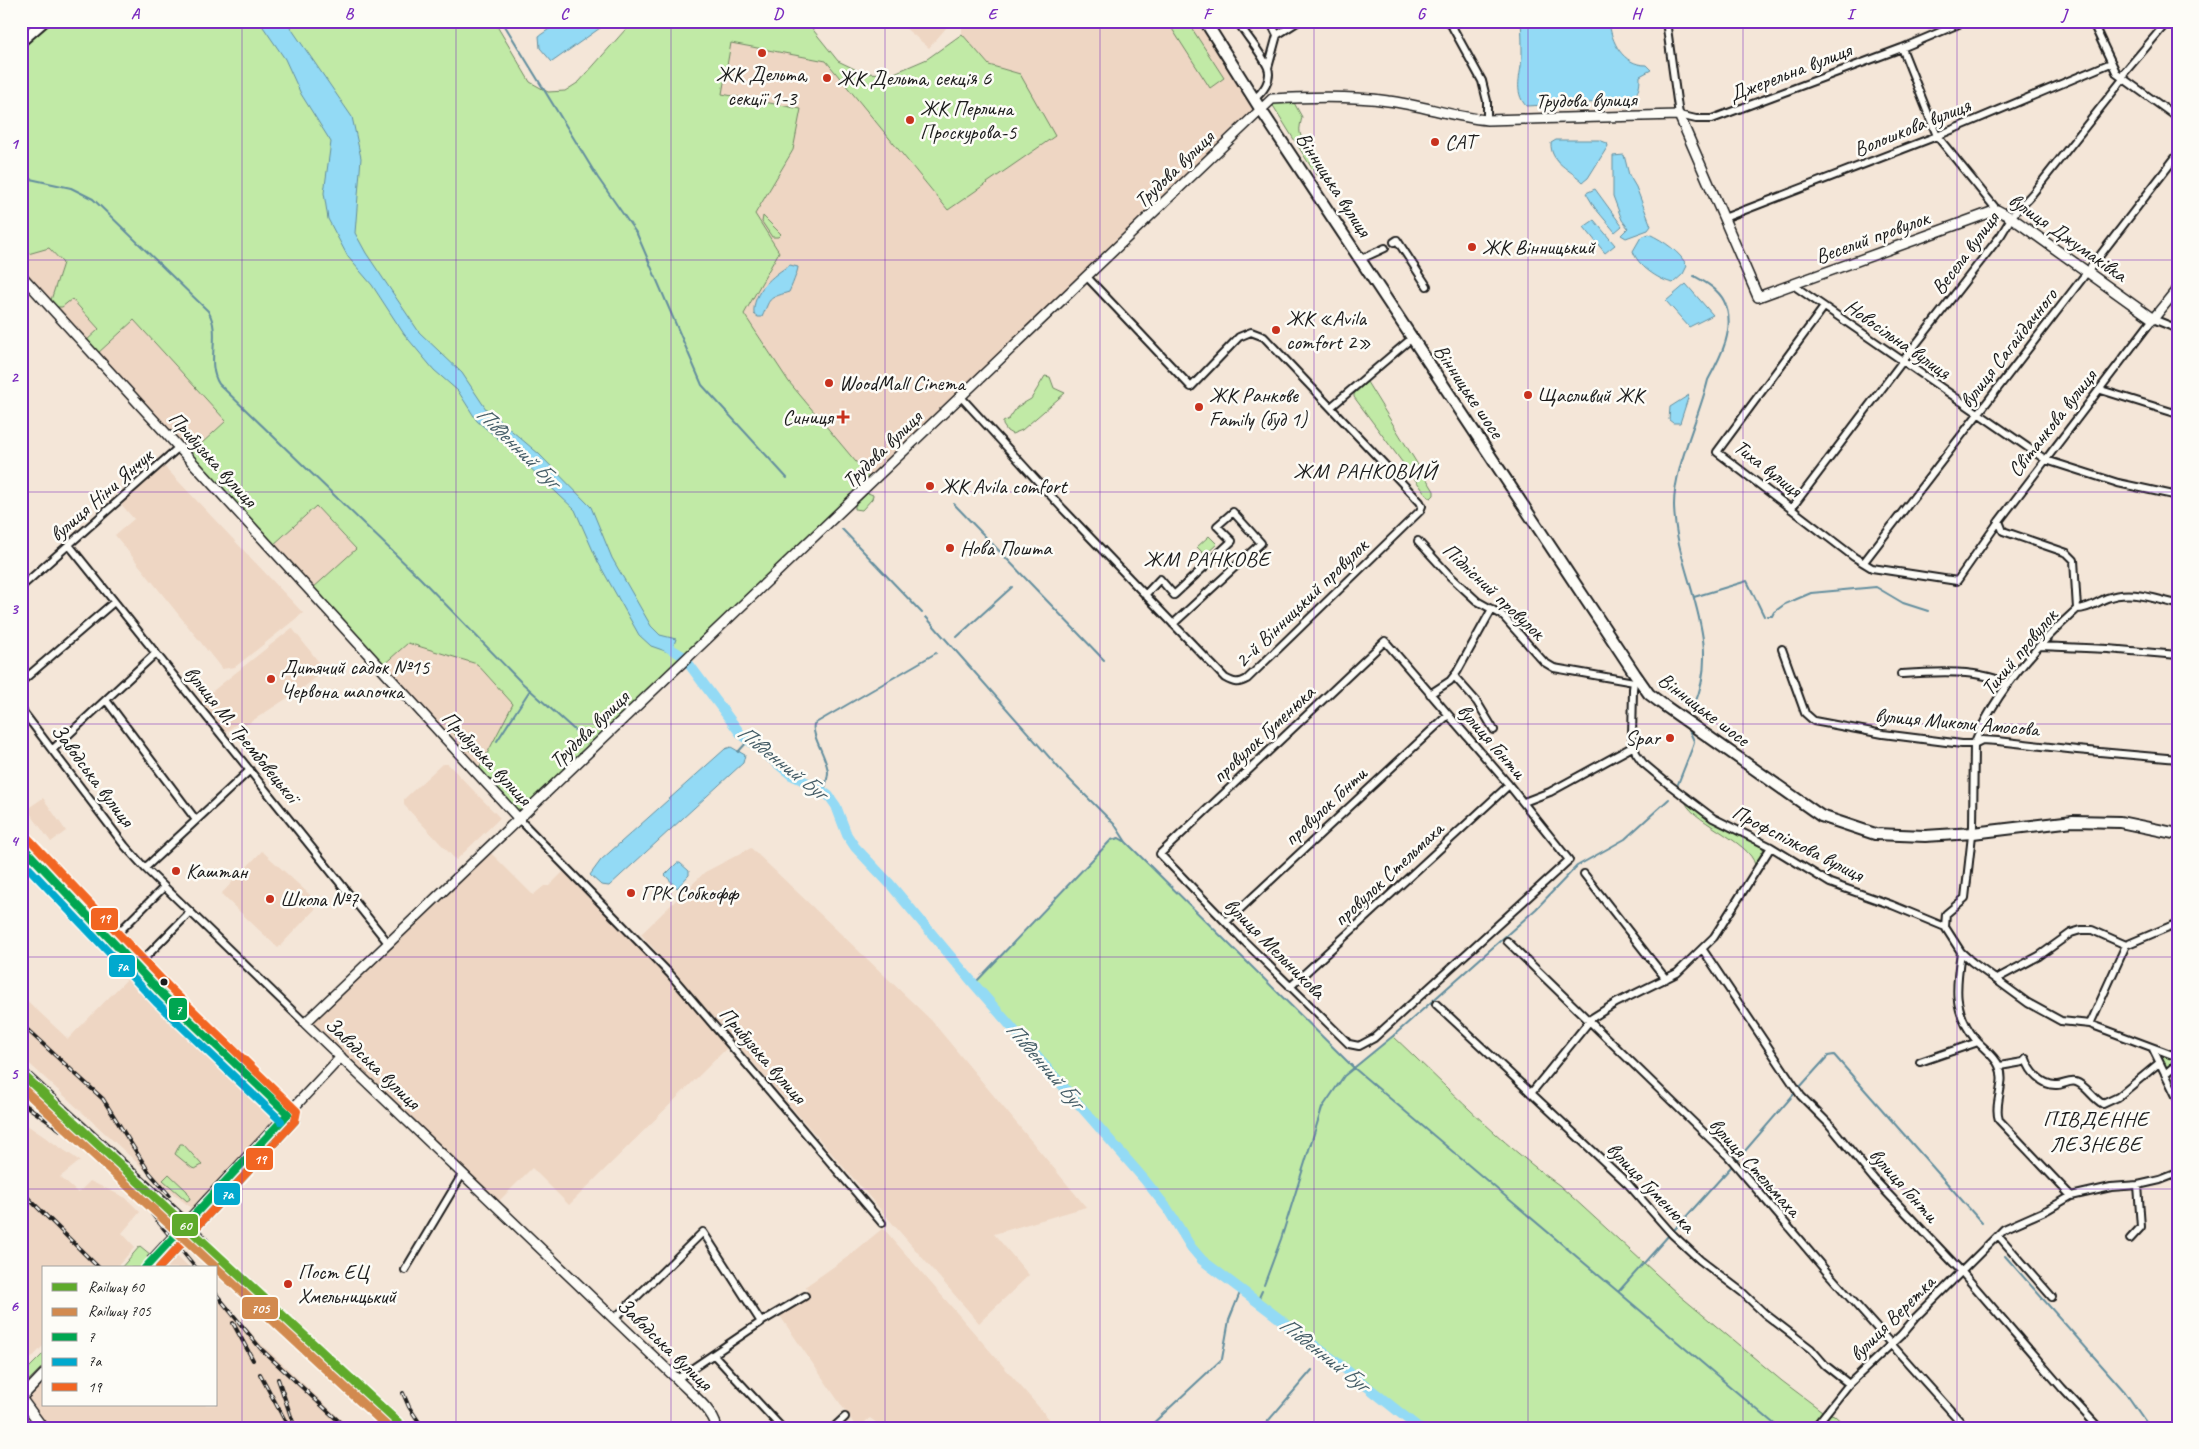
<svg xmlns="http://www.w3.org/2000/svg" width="2199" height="1449" font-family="Caveat,sans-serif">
<rect width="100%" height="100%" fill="#f4e6d8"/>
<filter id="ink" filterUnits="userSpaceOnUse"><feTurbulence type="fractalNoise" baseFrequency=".02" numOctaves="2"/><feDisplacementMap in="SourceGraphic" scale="10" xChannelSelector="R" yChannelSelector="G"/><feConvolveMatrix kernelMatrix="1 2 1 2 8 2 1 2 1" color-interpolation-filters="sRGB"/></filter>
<g filter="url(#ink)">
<path fill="#eed6c3" d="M897 21H952L929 48Z
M962 21H1202L1258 110 871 480 788 382 744 314 779 252 755 214 793 150 721 94 731 43 826 61 948 210 1020 74 989 65 962 34Z
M49 248 63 263 50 303 21 272V256Z
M71 298 99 329 85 342 54 307Z
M134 320 226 421 189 455 97 354Z
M163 465 303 613 235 667 222 669 115 535 134 519 120 503Z
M316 506 356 550 312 589 272 546Z
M292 628 325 670 303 688 244 726 240 721 225 733 199 702Z
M408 642 477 664 513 704 478 771 382 666Z
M442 764H448L500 818 456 860 404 805V799Z
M43 798 66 831 51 842 27 809Z
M751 848 931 1020 1086 1207 994 1234 1029 1275 979 1323 641 934 705 872Z
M488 850 533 895 544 886H549L567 868 636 939 730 1045 569 1205 532 1168 496 1204 305 1023Z
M262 851 320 904 278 948 221 894Z
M136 970 284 1114 194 1210 157 1181 21 1056V995L68 1039Z
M21 1121 80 1161 60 1177 78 1193 90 1181 126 1198 140 1212 122 1233 135 1247 116 1268H44V1345L21 1369Z
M883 1228 1057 1428H884L870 1418 857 1428 780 1316 809 1296 806 1286 849 1256Z
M167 1246 190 1268H147Z
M216 1293 257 1340 350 1428H46L24 1398 44 1378V1405H216Z"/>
<path fill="#c1eaa6" stroke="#6e8361" d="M21 21H40L21 38Z
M47 21H494L530 82 548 92 565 91 579 82 633 21H806L838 61 863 73 892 74 927 59 962 34 989 65 1020 74 1055 136 948 210 826 61 731 43 722 94 801 109 793 150 755 214 779 252 744 314 789 382 871 480 520 816 478 771 513 704 477 664 408 643 382 666 312 589 356 549 316 506 272 546 189 455 226 421 134 320 97 354 85 342 99 329 72 299 62 307H54L50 303 63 263 49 248 21 256V44Z
M1167 21H1187L1224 78 1210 88Z
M1293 101 1302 117C1301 122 1299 128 1300 133 1304 149 1326 155 1320 173L1316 175 1272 104V103Z
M763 216 781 234 778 237H772L762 222Z
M1045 376 1050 377 1054 388 1065 393 1022 430 1012 434 1007 431 1003 425V422L1009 419 1017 407 1031 399Z
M1367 382 1434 491V495L1431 498 1428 497 1354 397V394Z
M868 493 873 495 872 499 862 510 855 509V505Z
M1209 536 1217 544 1205 555 1197 547Z
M449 722H452L472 744 473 751H470L447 726Z
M1685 799 1762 845 1764 852 1755 865C1751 841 1685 819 1685 799Z
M1119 838 1126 842 1354 1068 1393 1036C1445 1085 1501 1144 1559 1185L1679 1295 1782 1381 1822 1411 1834 1415 1848 1428H1419L1334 1360 1202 1260 1191 1247 1167 1208 1144 1179 974 984 1111 840Z
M2156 1052 2177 1059 2176 1063 2170 1068 2164 1067Z
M180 1144H183L202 1165 195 1169 192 1168 175 1154Z
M169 1174 187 1191 190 1199 187 1201 163 1180Z
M140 1246 151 1255 150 1256 139 1268H121Z
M44 1353V1365L27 1382 21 1381V1376Z"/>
<path fill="#93daf5" stroke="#638e9e" d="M259 21H286L352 117 361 158 355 233 366 253 419 332 462 373 486 409 539 454 591 507 612 558 651 626 660 635 676 639 671 653 651 646 639 635 598 562 575 510 508 447 477 421 458 391 434 370 404 334 372 285 348 257 328 219 324 193 331 142 301 94 285 59Z
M561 21H610L552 62 540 48 539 36Z
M1521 21H1609C1611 42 1623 65 1646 65L1651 70 1640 76C1640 90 1638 96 1624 101L1526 106C1513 91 1521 75 1522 57 1522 45 1522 33 1521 21Z
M1556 140H1599L1607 143 1608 146 1588 178 1583 182C1571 170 1550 163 1551 143Z
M1624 155 1629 175 1636 187 1651 226 1648 230 1626 238 1621 235 1628 228 1622 220 1613 196V156Z
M1595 189 1622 226 1615 232 1595 208 1586 193Z
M1594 220 1615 245 1605 253 1584 227Z
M1649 234C1664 241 1680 252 1687 266L1683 274 1673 283C1658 280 1637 265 1633 251L1641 237Z
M790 265 798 267C798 271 791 288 789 292 766 299 771 298 762 317H758L754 314C752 292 773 275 790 265Z
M1686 284 1713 315 1689 327 1666 301Z
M1689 395 1680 423H1673L1669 420 1670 407Z
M731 747 745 755 743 763 609 886 601 885 590 875 601 860 725 749Z
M677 863H680L689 871V875L677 888 665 875Z"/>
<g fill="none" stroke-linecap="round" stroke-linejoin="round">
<path stroke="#638e9e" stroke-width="2" d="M502 21 598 178 637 234 702 385 787 478
M21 177 71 188 93 199 208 311C222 334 205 362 219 384L420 578 520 681 580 735
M1694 276C1705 282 1718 289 1724 301 1737 327 1720 358 1708 380 1699 418 1674 467 1674 505 1675 575 1725 635 1694 706
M954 504 1104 660
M842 529 922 613
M1694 597 1747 581 1764 616
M1767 616H1772L1774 612 1785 604 1811 593 1876 587 1903 603 1928 611
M926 617 1064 774 1115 825 1126 842 1354 1068 1779 1428
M957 637 1012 587
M497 741 530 690
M738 752 748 741
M1678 784 1693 746 1694 741 1689 730
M824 792C825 786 828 778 828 772 827 757 811 736 814 724L936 653
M974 984 1111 840 1119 838 1124 841
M1800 1087 1828 1056 1834 1055 1982 1223
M1738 1159 1794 1094
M1675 1229 1731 1167
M2005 1256 2125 1392 2150 1428
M1264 1285 1281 1239 1322 1108 1344 1076 1393 1036 1536 909 1577 866 1625 839 1669 799
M1619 1291 1669 1235
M1257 1302 1262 1291
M1148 1428 1222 1359 1229 1320 1241 1290
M1262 1428 1312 1370"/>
<path stroke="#93daf5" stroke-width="10" d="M661 643 683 656 740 733 791 775 817 787 829 796 836 806 847 835 855 847 890 884 974 984 1144 1179 1167 1208 1191 1247 1202 1260 1334 1360 1419 1428"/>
<g stroke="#1c1c1c" stroke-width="10">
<path id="street" d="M1237 21C1245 34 1263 55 1268 68 1272 80 1263 92 1254 99
M1449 21 1482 81 1487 101V120
M1666 21 1679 115 1696 119H1712L1902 48 1966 21
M2092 21 2117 74 2178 118
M1666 24 1679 21
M1277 35 1299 21
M1902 48 1937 136 1997 210
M1268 68 1277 35 1270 21
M1724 218 1937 136 2111 63
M1394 242 1397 240 1427 286
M1361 259 1385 248
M1793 285 2046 460 2118 483 2178 496
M1824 307 1717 452 1854 557 1872 568 1957 581 1999 521 2153 319 2178 329
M2101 390 2178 414
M961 397 1063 509 1225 678C1234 683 1238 684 1247 679L1420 511 1422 506 1420 502 1264 337 1251 332 1239 337 1191 387 1087 277
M1331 407 1412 338
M1791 509 1902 362 2001 235 2013 215 2033 193 2123 79 2124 73 2168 21
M1999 521 2003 531 2067 553 2074 560 2077 609C2089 609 2097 602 2107 598 2131 589 2154 599 2178 604
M1418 541 1450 576 1477 601 1502 615 1544 662 1554 668 1634 682
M69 545 389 944
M1864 562 2178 154
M21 587 179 447
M1145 595 1160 579 1174 595 1232 541 1217 526 1233 512 1261 543 1173 624
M1385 641 1509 785 1569 860 1374 1038 1359 1046 1349 1044 1242 939 1160 854Z
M2040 646 2108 649 2178 655
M1782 649 1805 713 1814 721 1883 734 1962 744H1974L1982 740 1998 741 2077 750 2178 759
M1901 674C1930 672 1984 668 2008 685
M1454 676 1477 702 1494 730
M1638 679 1634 682 1633 689 1632 737 1636 753 1643 763 1667 783 1713 818 1771 847 1830 883 1892 905 1945 927 1961 952 1972 962 2028 1003 2061 1021 2090 1024 2178 1057
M21 682 114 602
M1430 694 1450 681 1457 672 1492 609
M106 700 196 820
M21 709 125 846 145 868 305 1023
M52 750 156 653
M1524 802 1550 792 1634 746
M520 820 670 974 882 1223
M145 868 250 770
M1584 874 1666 979
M1226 922 1448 715
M1945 927 1946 914 1965 898 1973 826 1974 744C1995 692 2036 646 2077 609
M110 941 164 887
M1507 941 1729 1157 1826 1271 1966 1428
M1703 950 1801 1096 1829 1124 1874 1179 1961 1271 2062 1388 2099 1428
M1961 952C1956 986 1952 1011 1976 1040 1983 1048 1995 1056 1999 1066 2007 1083 1993 1103 1999 1120L2071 1196
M136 967 190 912
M1996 979 2039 956 2071 933 2081 930H2092L2126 945
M1290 987 1509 785
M1436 1004 1628 1184 1672 1234 1700 1260 1742 1292 1764 1313 1811 1349 1825 1365 1849 1384
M2090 1024 2126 945 2178 923
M2153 1049 2178 1100
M1920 1062 1978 1042
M2000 1066 2023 1062 2026 1059C2030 1072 2043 1086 2057 1085 2063 1085 2070 1080 2076 1082 2086 1085 2093 1099 2103 1104L2118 1097 2159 1063
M2165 1074 2178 1063
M1532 1092 1592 1018 1616 1003 1677 973 1714 937 1771 847
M1998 1235 2052 1297
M2130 1239 2141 1227 2138 1185
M405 1270 463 1173
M614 1319 703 1232 761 1322
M714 1355 782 1428
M677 1379 761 1322 805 1296
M833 1428 845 1417
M1814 1428 1849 1384 1901 1335 1916 1317 2004 1229 2047 1210 2071 1196 2111 1187 2138 1185 2160 1180 2178 1173"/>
</g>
<g stroke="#1c1c1c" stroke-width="12">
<path id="secondary" d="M21 275 520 820
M21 845 163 995 288 1114
M208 1199 341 1057
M21 1398 43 1428
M21 1398 44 1374
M717 1428C712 1408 690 1393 677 1379L305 1023 1272 99C1307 97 1354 96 1388 101 1422 105 1453 117 1487 120L1679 115 1758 297 1997 210 2012 218 2153 319 2178 288"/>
</g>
<g stroke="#1c1c1c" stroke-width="14">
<path id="primary" d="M1205 21 1261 110 1635 674 1649 694 1665 706 1821 816 1875 834 1925 836 1973 833 2073 821 2120 822 2178 834
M21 41 44 21"/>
</g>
<use href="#street" stroke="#fdfcf7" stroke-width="6"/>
<use href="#secondary" stroke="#fdfcf7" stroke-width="9"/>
<use href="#primary" stroke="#fdfcf7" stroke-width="10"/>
<g stroke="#1c1c1c" stroke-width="4">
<path id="rail" d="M21 1024 103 1099 149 1172 169 1195
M21 1066 194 1225 230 1266
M21 1085 389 1428
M21 1102 62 1131
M21 1191 99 1268
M152 1214 196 1268
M216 1294 261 1349 346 1428
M233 1323 253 1360
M260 1374 289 1428
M278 1379 295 1428
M403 1393 409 1407 423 1428"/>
</g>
<use href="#rail" stroke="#fdfcf7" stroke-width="2" stroke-dasharray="5.5" stroke-linecap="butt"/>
<g stroke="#1c1c1c" stroke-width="12" stroke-linecap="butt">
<path id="secondary-bridge" d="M151 1261 208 1199"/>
</g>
<use href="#secondary-bridge" stroke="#fdfcf7" stroke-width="9"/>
<g stroke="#fdfcf7" stroke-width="11">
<path id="bus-1" d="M21 845 163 995 288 1114
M145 1268 288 1114"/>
</g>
<g stroke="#fdfcf7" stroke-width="11">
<path id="bus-2" d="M21 860 156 1002 281 1121
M159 1268 295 1121"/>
</g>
<g stroke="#fdfcf7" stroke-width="11">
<path id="bus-3" d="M28 838 170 988 297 1111 295 1121 159 1268"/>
</g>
<use href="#bus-1" stroke="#00a651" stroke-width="8"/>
<use href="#bus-2" stroke="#00a9ce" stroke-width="8"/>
<use href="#bus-3" stroke="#f26522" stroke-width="8"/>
<g stroke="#fdfcf7" stroke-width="12">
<path id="rail-1" d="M21 1073 404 1428"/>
</g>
<g stroke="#fdfcf7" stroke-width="12">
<path id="rail-2" d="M21 1087 389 1428"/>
</g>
<use href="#rail-1" stroke="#5eaa2b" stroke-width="9"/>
<use href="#rail-2" stroke="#d28a4f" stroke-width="9"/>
</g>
</g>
<path fill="none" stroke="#7b2cbf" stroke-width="1" stroke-opacity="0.55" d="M242 21V1428M456 21V1428M671 21V1428M885 21V1428M1100 21V1428M1314 21V1428M1528 21V1428M1743 21V1428M1957 21V1428M21 260H2178M21 492H2178M21 724H2178M21 957H2178M21 1189H2178"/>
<g fill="#c8321e" stroke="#fdfcf7" stroke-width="2">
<circle cx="762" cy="53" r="5"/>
<circle cx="827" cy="78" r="5"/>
<circle cx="910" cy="120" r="5"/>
<circle cx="1435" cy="142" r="5"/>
<circle cx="1472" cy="247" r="5"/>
<circle cx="1276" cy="330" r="5"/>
<circle cx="829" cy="383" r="5"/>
<circle cx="1528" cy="395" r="5"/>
<circle cx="1199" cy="407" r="5"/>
<path d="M840.5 409.5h5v5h5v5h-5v5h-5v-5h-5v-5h5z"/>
<circle cx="930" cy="486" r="5"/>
<circle cx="950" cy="548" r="5"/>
<circle cx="271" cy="679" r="5"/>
<circle cx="1670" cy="738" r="5"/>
<circle cx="176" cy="871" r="5"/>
<circle cx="631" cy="893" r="5"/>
<circle cx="270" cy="899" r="5"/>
<circle cx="288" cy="1284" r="5"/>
</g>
<circle fill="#1c1c1c" stroke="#fdfcf7" stroke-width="2" cx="164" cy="982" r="4.5"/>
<g text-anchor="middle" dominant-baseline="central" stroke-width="5" stroke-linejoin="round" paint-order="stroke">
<g font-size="21" fill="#1c1c1c" stroke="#fdfcf7">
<text transform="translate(1790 72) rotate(-21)">Джерельна вулиця</text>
<text transform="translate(1586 100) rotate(-1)">Трудова вулиця</text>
<text transform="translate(1912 127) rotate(-22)">Волошкова вулиця</text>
<text transform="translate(1174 169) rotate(-44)">Трудова вулиця</text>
<text transform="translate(1334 184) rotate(57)">Вінницька вулиця</text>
<text transform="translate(1872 237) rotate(-20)">Веселий провулок</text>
<text transform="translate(2068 237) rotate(35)">вулиця Джумаківка</text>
<text transform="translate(1965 253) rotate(-53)">Весела вулиця</text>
<text transform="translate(1898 339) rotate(35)">Новосільна вулиця</text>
<text transform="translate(2008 348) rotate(-52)">вулиця Сагайдачного</text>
<text transform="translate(1469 391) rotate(56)">Вінницьке шосе</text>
<text transform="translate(2052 423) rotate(-52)">Світанкова вулиця</text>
<text transform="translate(882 449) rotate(-44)">Трудова вулиця</text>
<text transform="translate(213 459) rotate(48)">Прибузька вулиця</text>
<text transform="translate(1768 468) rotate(38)">Тиха вулиця</text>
<text transform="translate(101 495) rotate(-41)">вулиця Ніни Янчук</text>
<text transform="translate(1494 591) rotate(43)">Підлісний провулок</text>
<text transform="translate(1301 603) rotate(-44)">2-й Вінницький провулок</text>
<text transform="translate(2019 652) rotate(-50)">Тихий провулок</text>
<text transform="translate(1704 709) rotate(37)">Вінницьке шосе</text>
<text transform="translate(1957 722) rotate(5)">вулиця Миколи Амосова</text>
<text transform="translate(589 729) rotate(-44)">Трудова вулиця</text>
<text transform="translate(242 734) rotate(51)">вулиця М. Трембовецької</text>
<text transform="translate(1263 734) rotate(-43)">провулок Гуменюка</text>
<text transform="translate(1492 741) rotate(49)">вулиця Гонти</text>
<text transform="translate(487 758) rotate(47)">Прибузька вулиця</text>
<text transform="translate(93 775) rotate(53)">Заводська вулиця</text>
<text transform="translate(1325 806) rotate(-43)">провулок Гонти</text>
<text transform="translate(1798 843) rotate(27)">Профспілкова вулиця</text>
<text transform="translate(1388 874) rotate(-43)">провулок Стельмаха</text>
<text transform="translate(1275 948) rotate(45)">вулиця Мельникова</text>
<text transform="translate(763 1055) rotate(49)">Прибузька вулиця</text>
<text transform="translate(373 1063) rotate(44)">Заводська вулиця</text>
<text transform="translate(1755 1167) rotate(48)">вулиця Стельмаха</text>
<text transform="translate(1904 1185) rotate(48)">вулиця Гонти</text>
<text transform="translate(1651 1187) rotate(46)">вулиця Гуменюка</text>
<text transform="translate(1892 1318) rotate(-45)">вулиця Веретка</text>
<text transform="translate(665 1344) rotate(44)">Заводська вулиця</text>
</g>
<g font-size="21" fill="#1c1c1c" stroke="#fdfcf7" text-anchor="start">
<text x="762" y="74" text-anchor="middle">ЖК Дельта,<tspan x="762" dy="24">секції 1-3</tspan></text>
<text x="837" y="78">ЖК Дельта, секція 6</text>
<text x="920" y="108">ЖК Перлина<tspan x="920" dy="24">Проскурова-5</tspan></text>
<text x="1445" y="142">САТ</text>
<text x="1482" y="247">ЖК Вінницький</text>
<text x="1286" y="318">ЖК «Avila<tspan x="1286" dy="24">comfort 2»</tspan></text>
<text x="839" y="383">WoodMall Cinema</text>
<text x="1209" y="395">ЖК Ранкове<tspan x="1209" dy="24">Family (буд 1)</tspan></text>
<text x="1538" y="395">Щасливий ЖК</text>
<text x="833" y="417" text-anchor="end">Синиця</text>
<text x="940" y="486">ЖК Avila comfort</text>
<text x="960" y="548">Нова Пошта</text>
<text x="281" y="667">Дитячий садок №15<tspan x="281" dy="24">Червона шапочка</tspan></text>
<text x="1660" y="738" text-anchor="end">Spar</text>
<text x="186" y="871">Каштан</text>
<text x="641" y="893">ГРК Собкофф</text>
<text x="280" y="899">Школа №7</text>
<text x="298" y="1272">Пост ЕЦ<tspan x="298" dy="24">Хмельницький</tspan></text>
</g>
<g font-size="22" font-style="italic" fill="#465e68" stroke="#fdfcf7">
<text transform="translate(518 447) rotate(44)">Південний Буг</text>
<text transform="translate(782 762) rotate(38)">Південний Буг</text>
<text transform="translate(1045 1065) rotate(49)">Південний Буг</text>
<text transform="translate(1324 1354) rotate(38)">Південний Буг</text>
</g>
<g font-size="22" letter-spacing="1" fill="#1c1c1c" stroke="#fdfcf7">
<text x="1365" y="471">ЖМ РАНКОВИЙ</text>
<text x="1207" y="559">ЖМ РАНКОВЕ</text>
<text x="2096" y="1119">ПІВДЕННЕ<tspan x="2096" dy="25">ЛЕЗНЕВЕ</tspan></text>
</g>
</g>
<g stroke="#fdfcf7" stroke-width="2">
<rect x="90" y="907" width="29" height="24" rx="5" fill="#f26522"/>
<rect x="108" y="954" width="28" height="24" rx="5" fill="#00a9ce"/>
<rect x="168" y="997" width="20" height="24" rx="5" fill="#00a651"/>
<rect x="245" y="1147" width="29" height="24" rx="5" fill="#f26522"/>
<rect x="213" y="1182" width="28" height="24" rx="5" fill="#00a9ce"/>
<rect x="171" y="1213" width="28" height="24" rx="5" fill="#5eaa2b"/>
<rect x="241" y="1296" width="38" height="24" rx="5" fill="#d28a4f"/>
</g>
<g font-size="14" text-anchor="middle" font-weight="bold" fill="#fff">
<text x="104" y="923">19</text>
<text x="122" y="971">7а</text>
<text x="178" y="1014">7</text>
<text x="260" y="1164">19</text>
<text x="227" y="1199">7а</text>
<text x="185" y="1230">60</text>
<text x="260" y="1313">705</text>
</g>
<rect width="2199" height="1449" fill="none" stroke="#fdfcf7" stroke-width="55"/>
<rect x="42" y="1266" width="175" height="140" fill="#fdfcf7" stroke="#a3a29f"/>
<rect x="52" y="1283" width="25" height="8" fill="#5eaa2b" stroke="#a3a29f"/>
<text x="88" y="1292" font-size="15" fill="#1c1c1c">Railway 60</text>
<rect x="52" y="1308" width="25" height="8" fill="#d28a4f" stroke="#a3a29f"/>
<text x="88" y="1316" font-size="15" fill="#1c1c1c">Railway 705</text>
<rect x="52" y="1333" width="25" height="8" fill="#00a651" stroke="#a3a29f"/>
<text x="88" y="1342" font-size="15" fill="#1c1c1c">7</text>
<rect x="52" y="1358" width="25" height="8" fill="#00a9ce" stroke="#a3a29f"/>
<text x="88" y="1366" font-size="15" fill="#1c1c1c">7а</text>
<rect x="52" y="1383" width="25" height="8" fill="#f26522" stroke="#a3a29f"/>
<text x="88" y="1392" font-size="15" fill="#1c1c1c">19</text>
<rect x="28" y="28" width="2144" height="1394" fill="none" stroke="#7b2cbf" stroke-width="2"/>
<g font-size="16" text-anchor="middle" font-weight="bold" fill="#7b2cbf">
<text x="135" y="19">A</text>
<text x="349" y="19">B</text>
<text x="564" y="19">C</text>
<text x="778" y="19">D</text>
<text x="992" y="19">E</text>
<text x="1207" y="19">F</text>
<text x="1421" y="19">G</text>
<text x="1636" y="19">H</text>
<text x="1850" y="19">I</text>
<text x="2064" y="19">J</text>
<text x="14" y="149">1</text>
<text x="14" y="382">2</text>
<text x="14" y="614">3</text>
<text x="14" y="846">4</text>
<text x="14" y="1079">5</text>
<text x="14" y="1311">6</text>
</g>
</svg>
